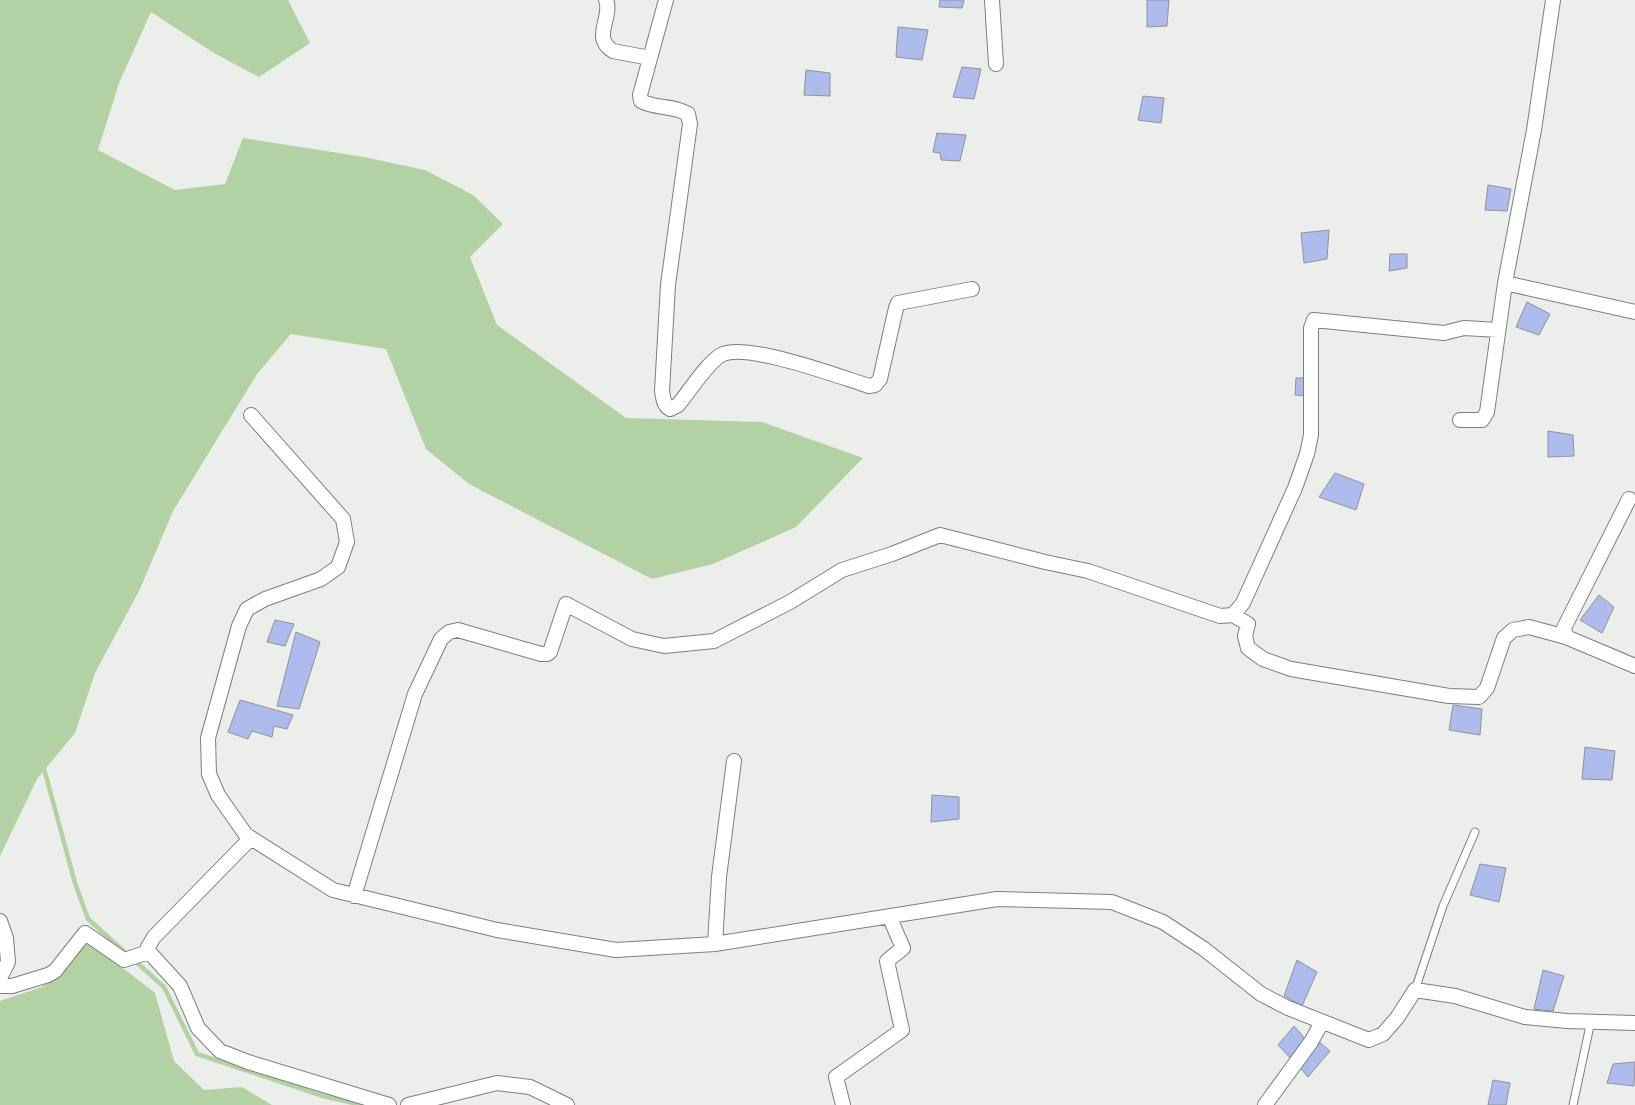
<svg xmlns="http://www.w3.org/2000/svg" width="1635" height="1105" font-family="'Exo 2',sans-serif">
<rect width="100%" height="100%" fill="#ebeeea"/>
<path fill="#b3d2a3" d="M0 0H288L310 43 259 77 214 53 151 12 119 83 98 150 175 190 225 184 243 138 364 157 425 170 473 195 503 224 470 257 497 325 626 418 762 422 863 458 796 527 713 564 652 579 469 484 426 449 386 349 291 334 257 374 173 511 140 589 95 673 75 733 37 779 0 856Z
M89 942 155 993 174 1061 204 1090 242 1087 272 1105H0V1001L42 987Z"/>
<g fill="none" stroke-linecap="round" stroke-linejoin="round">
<path stroke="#b3d2a3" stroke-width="4.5" d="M43 765 75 883 88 919 128 955
M134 960 164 987 197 1054 323 1096 362 1105"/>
</g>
<path fill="#adbbed" stroke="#919296" d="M940 0H964L962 8 939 7Z
M1147 0H1169L1167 26 1147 27Z
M898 27 928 30 922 60 896 57Z
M962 67 981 69 974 99 953 97Z
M806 70 830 73V96L804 95Z
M1143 96 1164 98 1161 123 1138 120Z
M937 133 966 135 960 161 941 160 940 153 933 152Z
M1488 185 1511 189 1507 211 1485 210Z
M1329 230 1327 259 1304 263 1301 233Z
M1390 254H1407V268L1389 271Z
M1527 302 1550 314 1539 335 1516 327Z
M1296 378H1310L1308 396 1295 395Z
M1548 431 1573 435 1574 456 1548 457Z
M1335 473 1364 484 1356 510 1319 497Z
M1599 595 1614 607 1602 633 1580 620Z
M275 620 294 624 285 646 267 642Z
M296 632 320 642 299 709 277 706Z
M240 700 293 715 287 729 274 726 272 737 252 731 248 739 228 732Z
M1453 705 1482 709 1480 735 1449 730Z
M1585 747 1615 751 1612 780 1582 779Z
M932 795 959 797V819L931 822Z
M1480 864 1506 868 1499 902 1470 895Z
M1297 960 1317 972 1302 1006 1284 996Z
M1543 970 1564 976 1553 1011 1534 1009Z
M1294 1026 1309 1043 1294 1062 1278 1045Z
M1317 1040 1330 1051 1308 1077 1297 1064Z
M1635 1062 1634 1086 1607 1083 1613 1064Z
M1493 1080 1510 1083 1506 1105H1488Z"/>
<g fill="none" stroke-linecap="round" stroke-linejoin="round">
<g stroke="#7c7f7b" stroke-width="9">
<path id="lane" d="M1415 990 1443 906 1475 832
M1573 1105 1591 1021"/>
</g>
<g stroke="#7c7f7b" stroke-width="16">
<path id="street" d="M606 0C613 17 591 38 613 51L650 58
M666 0 640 95 641 101C655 109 674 105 688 114L690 124 668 285 662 391C663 398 664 406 670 409L678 405C689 392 709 360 723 354 749 343 840 377 869 386L875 385 880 379 896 308 898 303 972 289
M992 0 996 64
M1505 283 1635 312
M251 415 343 519 347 542 338 567 321 579 265 599 247 609 239 626 208 738 209 774 218 795 246 835 333 890 497 930 616 950 715 944 997 899 1112 902 1163 922 1204 949 1261 994 1288 1008 1369 1040 1383 1034 1397 1018 1415 990 1455 996 1525 1017 1567 1021 1635 1023
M1460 420H1482L1487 412 1505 283 1534 130 1553 0
M1629 499 1564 628 1566 637 1635 666
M1233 615 1248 624 1245 636 1248 648 1263 659 1291 669 1449 696 1479 697 1487 688 1504 638 1513 630 1529 627 1566 637
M251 838 154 937 148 947 149 952 180 986 198 1028 220 1051 248 1062 389 1105
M354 896 415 694 441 639 449 632 458 630 541 654H547L550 652 566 604 632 639 664 646 714 641 790 602 842 570 892 554 940 535 1045 562 1088 571 1220 616 1233 615 1243 603 1295 488 1307 454 1311 435V328L1314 320 1444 333 1464 328 1498 330
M0 921 6 938 8 962 0 978
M715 944 719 877 734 761
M0 986H12L48 975 55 971 85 933 124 960 149 952
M408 1105 497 1083 530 1087 567 1105
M843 1105 836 1077 902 1030 887 961 903 948 889 916
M1265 1105 1311 1042 1322 1022"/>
</g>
<use href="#lane" stroke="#fff" stroke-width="7"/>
<use href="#street" stroke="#fff" stroke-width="14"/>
</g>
</svg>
